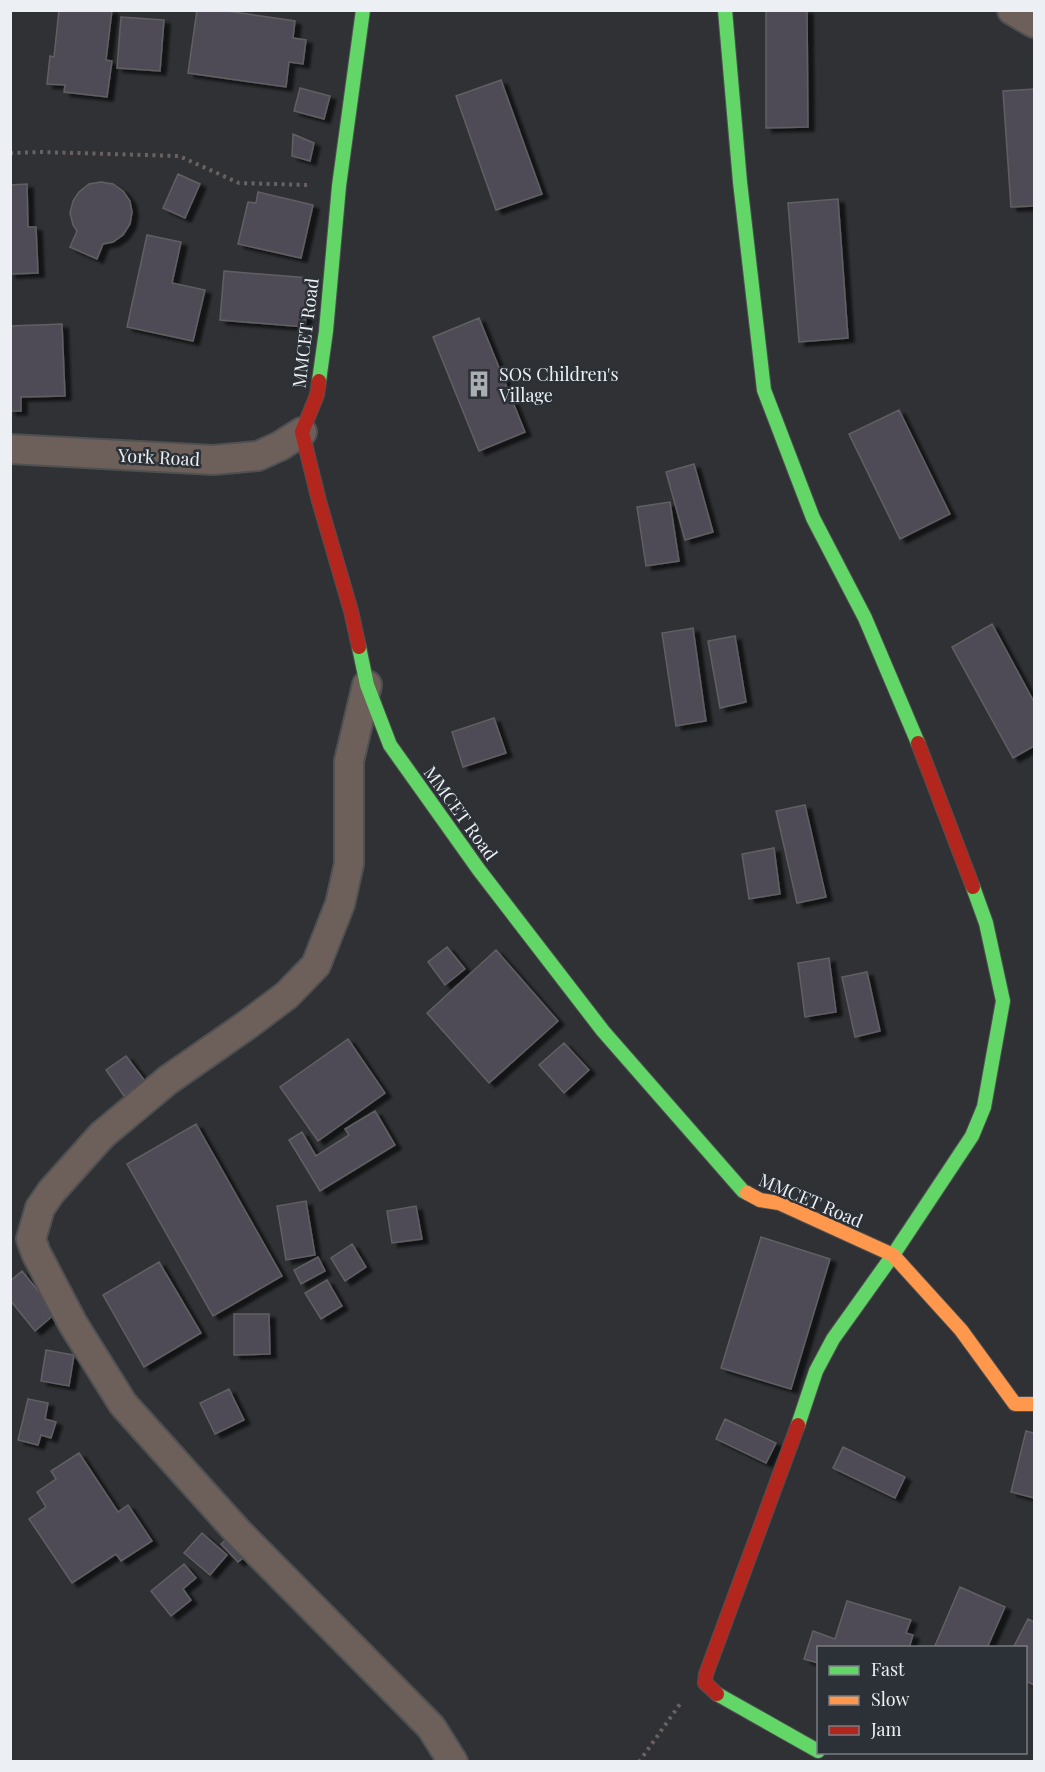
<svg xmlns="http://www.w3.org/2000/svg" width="1045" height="1772" font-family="'Playfair Display',serif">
<defs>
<filter id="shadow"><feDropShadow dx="6" dy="4" stdDeviation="1.5" flood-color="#0009"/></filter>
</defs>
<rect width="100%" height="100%" fill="#2f3134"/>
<path fill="#504b57" stroke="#606063" stroke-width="1.5" filter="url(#shadow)" d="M59 10H112L106 60 112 61 107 97 64 92 65 85 47 84 50 56 54 57Z
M197 10H220L295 21 293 38 306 40 303 64 289 62 286 87 188 73Z
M766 10H807L808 127 766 128Z
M121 17 164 20 160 71 117 68Z
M501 80 542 194 496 210 456 96Z
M300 88 330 96 324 119 294 111Z
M1034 89V206L1011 207 1003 91Z
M293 134 314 143 310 161 292 156Z
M178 174 200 184 185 218 163 208Z
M101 182 113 184 123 191 130 201 132 212 130 224 123 235 113 242 103 244 97 259 70 247 77 231 73 225 70 213 73 201 79 192 89 184Z
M27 184 28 227H36L38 273 10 274V185Z
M258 192 313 205 301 258 238 244 248 202 256 203Z
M838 199 848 338 799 342 788 203Z
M147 235 181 242 172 283 205 290 193 341 127 327Z
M224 271 309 278 305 327 220 320Z
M479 318 525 432 479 451 433 337Z
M62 324 65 396 21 397V411H10V326Z
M899 410 950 514 900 539 849 434Z
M694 464 713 532 685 540 666 472Z
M670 502 679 561 646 566 637 507Z
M992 624 1034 702V746L1013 758 952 647Z
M693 628 706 721 676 726 662 633Z
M735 636 746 702 720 708 708 641Z
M494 718 506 753 463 767 452 732Z
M805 805 826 897 797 903 776 811Z
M774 848 780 894 749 899 742 854Z
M447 947 465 969 445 985 428 962Z
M496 950 558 1021 489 1083 427 1013Z
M829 958 836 1012 805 1017 798 963Z
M867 972 880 1031 855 1037 842 977Z
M348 1039 385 1093 318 1141 280 1087Z
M564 1043 589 1070 564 1093 539 1065Z
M126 1056 145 1081 124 1096 106 1070Z
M375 1111 395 1145 320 1191 289 1140 302 1132 316 1156 349 1135 345 1129Z
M196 1124 282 1276 213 1316 127 1164Z
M306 1201 315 1255 286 1260 277 1206Z
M416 1206 422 1239 392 1243 387 1211Z
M761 1237 830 1259 791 1389 721 1368Z
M352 1244 366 1267 345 1281 331 1258Z
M318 1257 325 1271 301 1284 294 1270Z
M159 1262 201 1333 144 1367 103 1295Z
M22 1271 56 1313 35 1331 10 1300V1281Z
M327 1280 342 1306 321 1319 305 1293Z
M234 1314H269L270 1354 234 1355Z
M46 1350 74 1355 69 1386 41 1381Z
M229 1389 244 1420 215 1434 200 1403Z
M28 1399 48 1403 45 1419 56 1422 51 1438 41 1435 38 1445 18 1440Z
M725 1419 776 1443 766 1463 716 1439Z
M1026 1431 1034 1433V1498L1011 1492Z
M843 1447 905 1477 895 1498 833 1468Z
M79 1453 118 1512 128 1505 152 1541 121 1561 116 1554 72 1583 29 1519 46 1507 37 1492 56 1479 51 1471Z
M202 1533 227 1555 210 1575 184 1553Z
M231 1535 248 1554 238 1562 221 1544Z
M184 1564 196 1578 183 1589 191 1600 171 1616 151 1591Z
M960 1587 1005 1607 987 1648H934Z
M847 1601 911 1620 906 1633 913 1635 909 1648H818V1663L804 1659 813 1631 835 1639Z
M1028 1619 1034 1622V1685L1026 1681V1648H1013Z"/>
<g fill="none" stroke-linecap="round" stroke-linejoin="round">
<g stroke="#4e5052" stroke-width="32">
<path id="street" d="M1012 10 1034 23
M10 449 213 460 258 456 280 446 302 432
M367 685 349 761V864L340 904 316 965 287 995 247 1025 168 1080 102 1135 51 1192 40 1208 31 1239 36 1253 73 1324 123 1404 238 1532 431 1727 453 1762"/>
</g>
<g stroke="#4e5052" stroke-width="16">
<path id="fast" d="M725 10 740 182 764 390 813 518 865 618 918 743
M319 381 326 331 339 186 363 10
M359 647 367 685 390 745 479 870 603 1031 743 1191 747 1193
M798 1425 816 1371 833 1339 893 1255 972 1136 984 1107 1003 1001 986 923 973 887
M717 1694 818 1751"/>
</g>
<g stroke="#4e5052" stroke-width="16">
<path id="slow" d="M747 1193 760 1200 779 1203 893 1255 961 1330 1015 1404H1034"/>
</g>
<g stroke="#4e5052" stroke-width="16">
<path id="jam" d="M319 381 317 395 302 432 319 501 351 611 359 647
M918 743 973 887
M717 1694 705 1683 706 1674 798 1425"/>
</g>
<path stroke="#6a6260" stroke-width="4" stroke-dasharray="3 4.5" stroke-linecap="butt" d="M10 153 42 152 179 156 239 183 307 185
M639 1762 680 1704"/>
<use href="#street" stroke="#6d5f59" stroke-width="28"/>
<use href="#fast" stroke="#63d668" stroke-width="14"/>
<use href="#slow" stroke="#ff974d" stroke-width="14"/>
<use href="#jam" stroke="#b3261e" stroke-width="14"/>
</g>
<defs>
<g id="building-bare" transform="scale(2.07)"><path d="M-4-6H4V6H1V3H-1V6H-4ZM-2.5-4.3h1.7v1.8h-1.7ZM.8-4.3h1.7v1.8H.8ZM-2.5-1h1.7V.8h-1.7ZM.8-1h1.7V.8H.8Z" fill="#aaadb1" stroke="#2c3137" stroke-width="2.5" paint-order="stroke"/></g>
</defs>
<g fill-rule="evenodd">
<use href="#building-bare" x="479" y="384"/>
</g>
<g text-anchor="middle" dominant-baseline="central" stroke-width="5" stroke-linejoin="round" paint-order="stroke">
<g font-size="18" fill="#ecf0f4" stroke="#2c3137">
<text transform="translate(305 333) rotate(-83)">MMCET Road</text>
<text transform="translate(159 457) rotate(3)">York Road</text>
<text transform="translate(461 813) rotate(54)">MMCET Road</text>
<text transform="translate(811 1200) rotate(23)">MMCET Road</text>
</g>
<g font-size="18" fill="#ecf0f4" stroke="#2c3137" text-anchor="start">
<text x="499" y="374">SOS Children's<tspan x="499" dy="21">Village</tspan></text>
</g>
</g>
<rect width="1045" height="1772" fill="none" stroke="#ecf0f4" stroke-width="24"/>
<rect x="817" y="1646" width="210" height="108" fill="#2c3137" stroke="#797d83" stroke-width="1.5"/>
<rect x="829" y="1666" width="30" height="9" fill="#63d668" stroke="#797d83" stroke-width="1.5"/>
<text x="871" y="1676" font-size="18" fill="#ecf0f4">Fast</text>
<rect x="829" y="1696" width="30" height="9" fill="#ff974d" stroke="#797d83" stroke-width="1.5"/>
<text x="871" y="1706" font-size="18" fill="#ecf0f4">Slow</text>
<rect x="829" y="1726" width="30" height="9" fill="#b3261e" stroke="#797d83" stroke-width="1.5"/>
<text x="871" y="1736" font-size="18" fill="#ecf0f4">Jam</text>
</svg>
